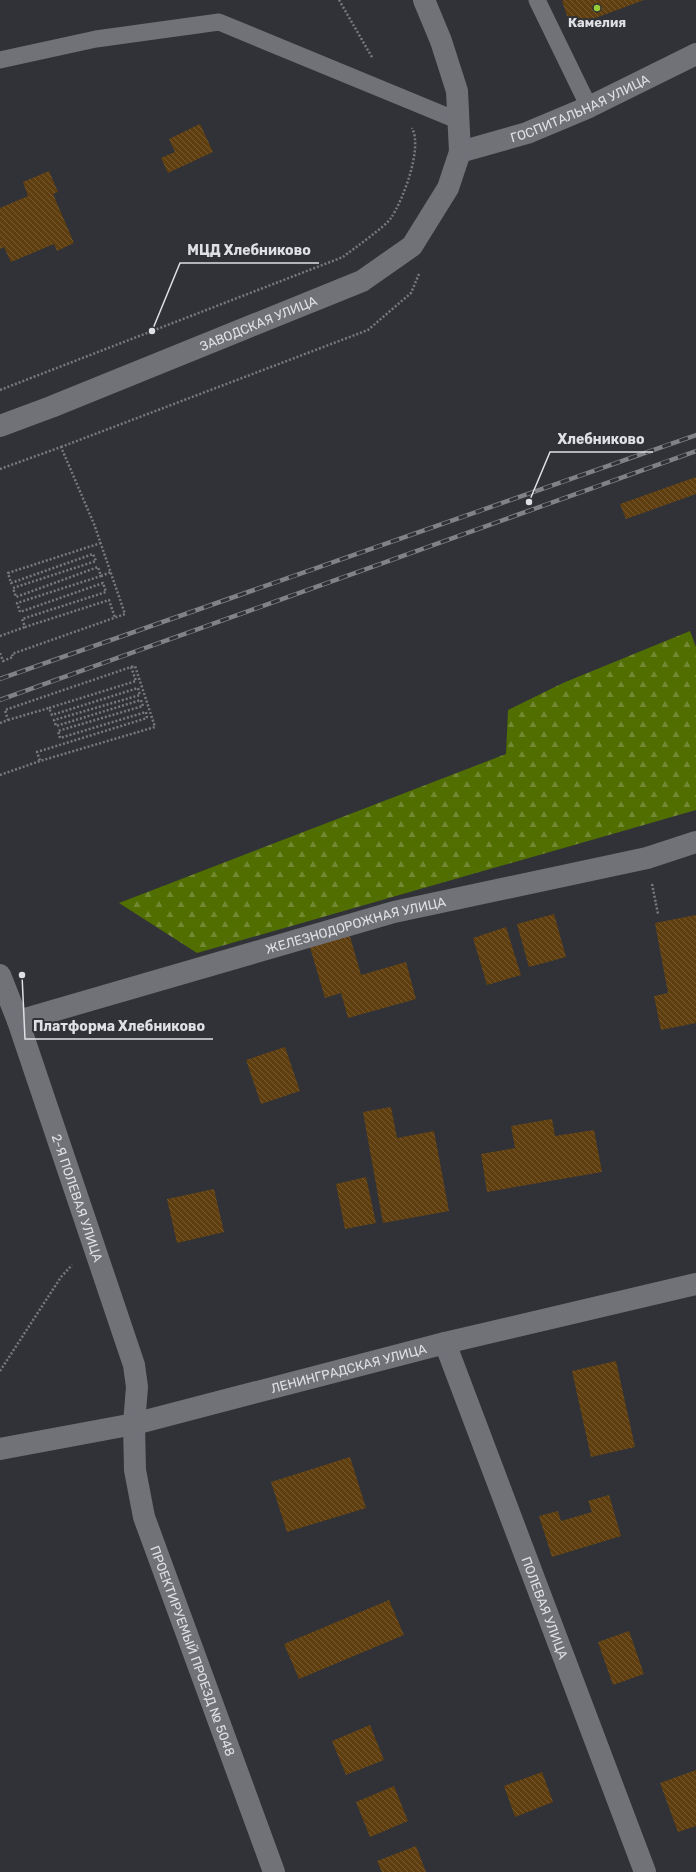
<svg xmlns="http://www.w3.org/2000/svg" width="696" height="1872" font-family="Rubik,sans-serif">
<defs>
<pattern id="forest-firs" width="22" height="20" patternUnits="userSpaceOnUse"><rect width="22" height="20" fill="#516e01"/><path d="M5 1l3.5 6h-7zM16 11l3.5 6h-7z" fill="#728932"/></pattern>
<pattern id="building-back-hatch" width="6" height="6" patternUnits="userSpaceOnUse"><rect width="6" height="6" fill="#5f3f10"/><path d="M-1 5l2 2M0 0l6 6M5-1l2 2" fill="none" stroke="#765a33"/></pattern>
</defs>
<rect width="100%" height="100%" fill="#303237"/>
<path fill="url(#forest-firs)" d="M690 631 696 647V810L197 953 119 903 506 754 508 710 563 683Z"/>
<path fill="url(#building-back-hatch)" d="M564 0H644L571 27 562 1Z
M200 124 213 152 168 173 161 158 175 152 169 139Z
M49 171 58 192 53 194 74 243 57 251 54 244 11 262 4 247 0 249V208L28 196 23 182Z
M696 477V494L626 519 620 504Z
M554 914 566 957 529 967 517 924Z
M696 915V1023L661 1030 654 996 668 993 655 923Z
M506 927 521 975 487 985 473 938Z
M349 933 361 975 406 962 416 999 348 1018 341 993 325 998 309 944Z
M285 1047 300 1091 261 1104 246 1060Z
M391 1107 397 1138 434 1131 449 1211 383 1223 363 1112Z
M552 1119 555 1136 594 1130 602 1172 487 1192 481 1154 515 1148 511 1126Z
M366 1177 376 1223 345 1229 336 1184Z
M214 1189 224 1232 177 1243 167 1199Z
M616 1361 635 1447 591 1457 572 1371Z
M350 1457 366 1508 287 1532 271 1482Z
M609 1495 621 1536 552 1557 539 1516 558 1511 561 1521 592 1512 588 1501Z
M389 1600 404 1635 299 1679 284 1644Z
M629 1631 644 1674 613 1685 598 1642Z
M370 1725 384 1760 346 1775 332 1741Z
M696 1770V1826L678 1832 660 1783Z
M542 1772 553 1802 515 1817 504 1786Z
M394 1786 408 1821 370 1837 356 1802Z
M416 1846 426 1872H382L377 1861Z"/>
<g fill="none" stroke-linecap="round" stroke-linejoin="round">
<path stroke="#77797d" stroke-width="2.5" stroke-dasharray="2 2" stroke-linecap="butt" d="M339 0 373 59
M0 390 343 257C353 249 385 227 391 218 403 200 423 148 412 128
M61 447 368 330 411 293 419 274
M0 469 61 447 94 524 125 614 12 654 13 657 3 661 0 653
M101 543 8 573 11 583 93 554 96 561 13 588 16 597 98 567 101 576 17 603 20 612 103 583 106 592 22 619 25 627 109 600 115 618
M101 576 111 572
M0 636 25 627
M8 720 49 708
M0 723 8 720 5 710 131 667 136 681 49 708 52 715 138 688 140 695 54 720 56 726 141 700 143 706 58 731 60 738 146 712 147 718 37 752 40 761
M0 775 40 761 155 727 135 666 131 667
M652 884 658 914
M0 1371 61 1277 72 1265"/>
<path stroke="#707278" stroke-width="17" d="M537 0 589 107
M0 60 96 39 219 22 459 121"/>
<g stroke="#707278" stroke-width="22">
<path id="s1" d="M460 152 527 133 589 107 696 54"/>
<path id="s2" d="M0 975 18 1021 134 1365 137 1387 134 1424 135 1470 144 1517 274 1872"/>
<path id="s3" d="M18 1021 394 912 647 858 696 842"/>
<path id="s4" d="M445 1343 645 1872"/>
</g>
<g stroke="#707278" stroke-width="22">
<path id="s5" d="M0 426 51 407 362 281 412 246 448 188 460 152 457 91 441 41 424 0"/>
<path id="s6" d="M0 1449 134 1424 445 1343 696 1284"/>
</g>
<g stroke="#808286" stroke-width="4.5">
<path id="rail" d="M0 679 696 435
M0 700 696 451"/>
</g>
<use href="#rail" stroke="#303237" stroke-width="3" stroke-dasharray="9" stroke-linecap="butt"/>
</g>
<circle fill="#97cc39" stroke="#303237" stroke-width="1.5" cx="597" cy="8" r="4"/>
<g text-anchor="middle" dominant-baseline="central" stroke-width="4" stroke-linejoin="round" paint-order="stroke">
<g font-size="13" font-weight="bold" fill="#dee0e3" stroke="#303237">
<text x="597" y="22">Камелия</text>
</g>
<g font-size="13" fill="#dee0e3" stroke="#303237">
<text stroke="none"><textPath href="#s1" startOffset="128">ГОСПИТАЛЬНАЯ УЛИЦА</textPath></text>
<text stroke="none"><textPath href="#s5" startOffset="278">ЗАВОДСКАЯ УЛИЦА</textPath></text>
<text stroke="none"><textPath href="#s3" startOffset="351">ЖЕЛЕЗНОДОРОЖНАЯ УЛИЦА</textPath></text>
<text stroke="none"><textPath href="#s2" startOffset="236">2-Я ПОЛЕВАЯ УЛИЦА</textPath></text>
<text stroke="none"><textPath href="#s6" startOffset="358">ЛЕНИНГРАДСКАЯ УЛИЦА</textPath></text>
<text stroke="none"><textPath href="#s4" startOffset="283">ПОЛЕВАЯ УЛИЦА</textPath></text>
<text stroke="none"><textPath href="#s2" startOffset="708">ПРОЕКТИРУЕМЫЙ ПРОЕЗД № 5048</textPath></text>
</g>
</g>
<path fill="none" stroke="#dee0e3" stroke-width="1.5" d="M152 331L180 263H319M529 502L550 452H653M22 975L25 1039H213"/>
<g fill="#dee0e3" stroke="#303237" stroke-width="1.5">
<circle cx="152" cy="331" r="4"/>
<circle cx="529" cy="502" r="4"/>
<circle cx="22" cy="975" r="4"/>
</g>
<g font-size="14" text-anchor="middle" font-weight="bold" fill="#dee0e3" stroke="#303237" stroke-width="4" stroke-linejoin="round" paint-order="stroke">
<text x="249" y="255">МЦД Хлебниково</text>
<text x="601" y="444">Хлебниково</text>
<text x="119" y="1031">Платформа Хлебниково</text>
</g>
</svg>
